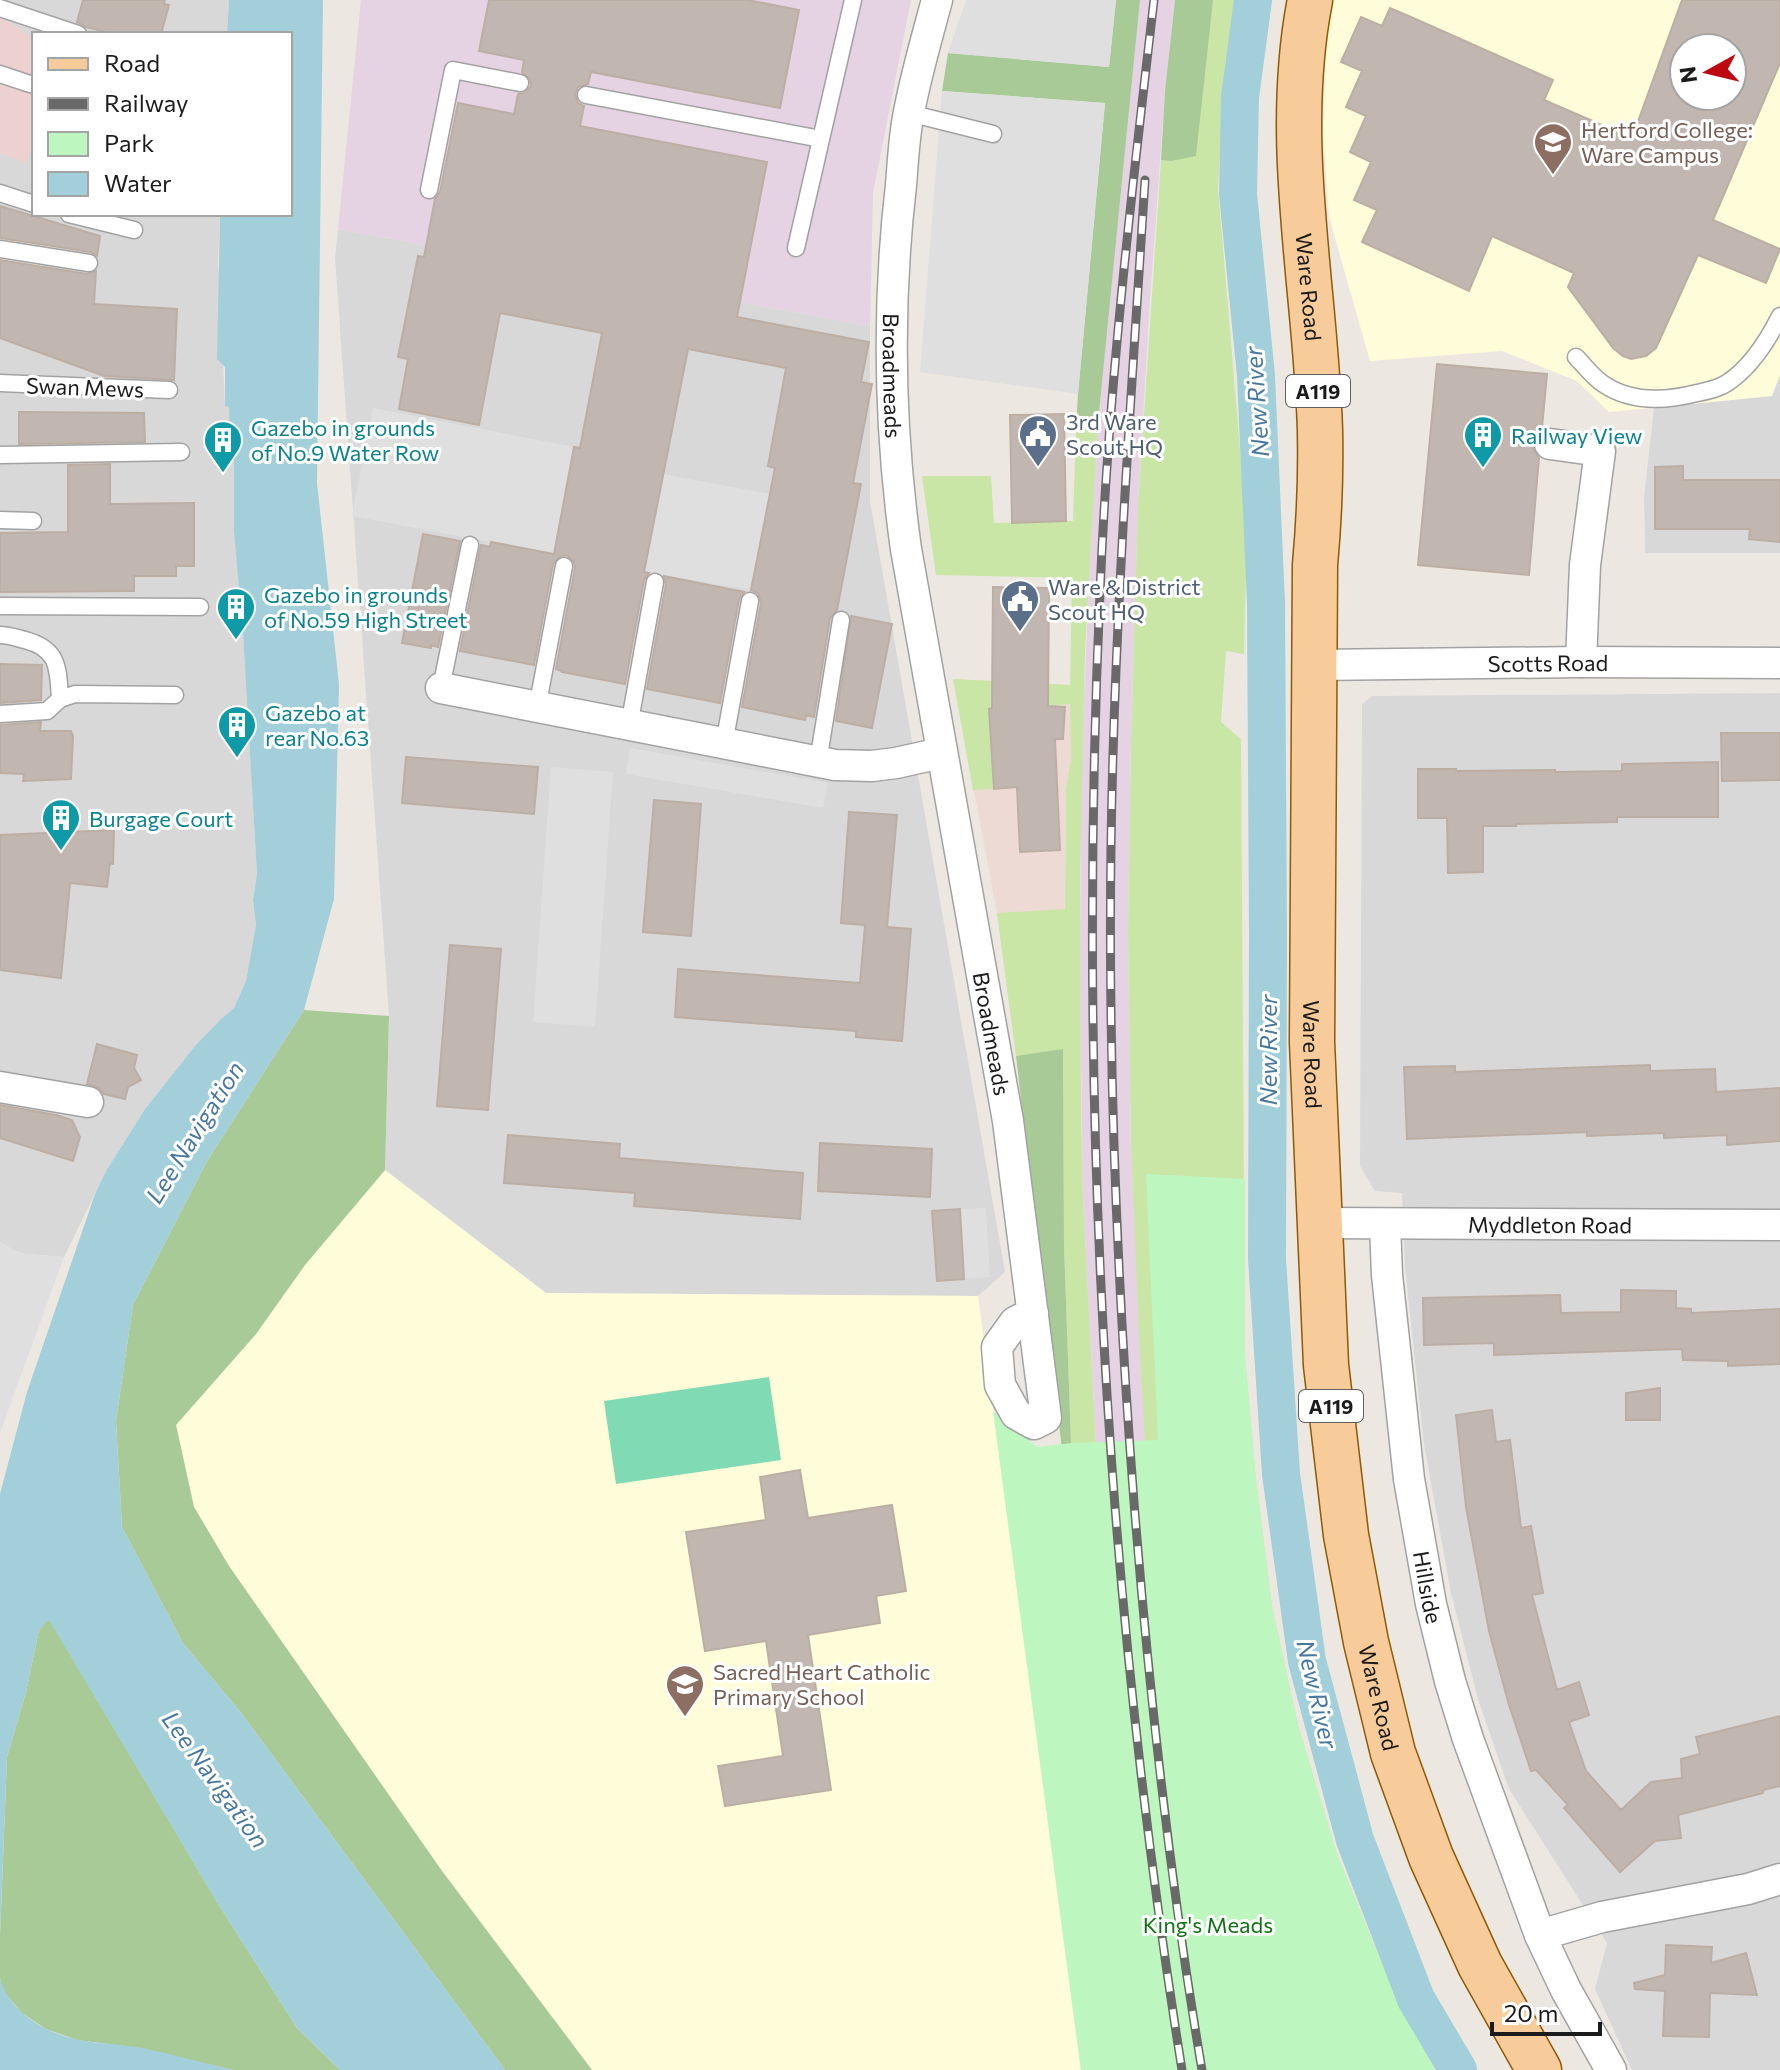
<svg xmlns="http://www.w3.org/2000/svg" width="1780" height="2070" font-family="Commissioner,sans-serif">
<rect width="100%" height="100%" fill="#ece8e1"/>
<path fill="#d9d8d8" d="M0 0H229L227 34H34V39L3 18 0 14Z
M34 145V214H220L218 262 225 405 229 406 230 447 234 456V532L243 633 257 874 253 900 256 925 246 981 234 1008 216 1024 195 1046 145 1109 106 1171 64 1257 26 1254 15 1251 0 1242V288L100 236 0 212V153L26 162Z
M338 229 870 326V501L1005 1272 978 1296 546 1293 385 1170 389 1016 335 258Z
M1780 375V553H1645L1644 498 1654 408 1771 396Z
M1780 693V2070H1632L1595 1989 1607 1943 1509 1789 1478 1699 1451 1593 1424 1444 1405 1267 1402 1193 1375 1191 1360 1166 1362 704 1372 696Z"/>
<path fill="#edd0d0" d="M0 14 3 18 34 39V145L26 163 0 153Z"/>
<path fill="#e5d3e3" d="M361 0H911L873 193 870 326 338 229Z
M1140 0H1175L1165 91 1149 314 1138 505 1131 742 1128 932 1131 1146 1150 1529 1096 1446 1083 1200 1080 981 1081 765 1091 540 1098 423Z"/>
<path fill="#fefcd9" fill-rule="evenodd" d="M1332 0H1780V375L1772 396 1609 412 1577 381 1502 351 1370 361 1329 217 1323 135 1326 37ZM1684 48H1732V96H1684Z
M385 1170 546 1293 978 1296 1081 2070H592L442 1871 229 1566 194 1507 176 1425 256 1334 305 1265Z"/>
<path fill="#eedad4" d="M953 679 1070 685 1071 759 1066 789 1063 1049 1016 1056 997 913Z"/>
<path fill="#c9e6a7" d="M1213 0H1236L1225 64 1218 188 1247 532 1244 654 1226 651 1221 722 1241 739 1245 1357 1256 1480 1272 1606 1298 1725 1337 1854 1383 1967 1435 2070 1150 1529 1140 1355 1131 1146 1128 932 1131 742 1138 505 1161 160 1171 161 1210 21Z
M1098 423 1085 652 1080 878 1081 1106 1083 1200 1096 1446 1091 1648 1071 1443 1064 1246 1063 1050 1016 1056 997 913 1065 909 1066 789 1071 759 1070 704 990 709 994 789 973 790 953 679 1070 685 1072 578 936 575 922 476H991L994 523 1073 521 1076 425Z"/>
<path fill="#a8ca97" d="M1116 0H1140L1098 423 1076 425 1078 394 1105 103 942 91 948 53 1109 67Z
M1175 0H1213L1196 156 1171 161 1161 160 1165 91Z
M304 1010 389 1016 385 1170 305 1265 256 1334 176 1425 194 1507 229 1566 442 1871 592 2070H505L242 1714 183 1643 122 1527 116 1421 133 1305 207 1161Z
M1063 1049 1064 1246 1071 1443 1091 1648 1083 1629 1016 1056Z
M49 1619 217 1902 297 2028 340 2070H233L139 2048 77 2040 46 2029 22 2013 3 1991 0 1978V1936L7 1757 26 1692 39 1630Z"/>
<path fill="#bdf7bf" d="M1146 1174 1245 1179V1357L1256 1480 1272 1606 1298 1725 1337 1854 1383 1967 1435 2070H1081L993 1411 1037 1447 1071 1443 1158 1440Z"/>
<path fill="#80dab3" d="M769 1377 781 1460 616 1484 604 1401Z"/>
<path fill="#dfdfdf" d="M966 0H1116L1109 67 948 53Z
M942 91 1105 103 1078 394 920 372Z
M373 408 574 447 554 554 352 516Z
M663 474 770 494 752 590 644 572Z
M630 748 828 783 823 808 626 774Z
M551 767 613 772 595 1027 533 1022Z
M986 1208 990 1277 964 1279 960 1209Z
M0 1242 15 1251 26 1254 64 1257 0 1433Z"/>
<path fill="#a2cfd9" d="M229 0H323L317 483 339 684 334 899 304 1010 207 1161 133 1305 116 1421 122 1527 183 1643 242 1714 505 2070H340L297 2028 217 1902 49 1620 39 1630 26 1692 7 1757 0 1936V1494L27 1392 95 1194 106 1171 145 1109 195 1046 220 1020 234 1008 246 981 256 925 253 900 257 874 243 633 234 532V456L230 447 229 407 225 406V367L217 359 220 214H290V34H227Z
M0 1978C8 2011 47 2034 79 2040 100 2044 121 2044 142 2048 172 2054 203 2063 233 2070H0Z"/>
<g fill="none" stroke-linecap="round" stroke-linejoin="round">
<path stroke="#a2cfd9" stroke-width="38" d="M1253 0 1240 97 1238 194 1256 376 1266 603 1268 934 1267 1259 1281 1474 1307 1661 1355 1840 1416 1999 1458 2070"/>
</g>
<path fill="#c1b7b0" stroke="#bdaea4" stroke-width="2" fill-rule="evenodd" d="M83 0H165L164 4 169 5 161 34H114L86 27 77 22Z
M489 0H747L799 10 780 108 591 72 588 84 578 87 575 94 578 103 584 106 580 126 767 162 737 317 869 342 861 382 872 384 853 483 861 484 837 610 830 618 814 717 806 715 805 720 742 707 761 603 758 593 751 590 775 468 768 466 786 368 688 349 644 572 649 573 644 580 625 684 562 672V671L556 669 575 568 574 562 567 555 560 556 553 564 534 665 460 651 481 545 490 547 491 542 554 554 574 447 580 448 602 333 500 313 479 425 399 409 408 359 398 357 418 256 424 257 435 199 440 192 458 103 514 114 518 94 524 93 531 86 530 79 522 72 524 60 479 51Z
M1682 0H1780V63L1713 220 1780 249 1766 283 1698 255 1656 348 1646 356 1631 359 1623 356 1613 348 1568 287 1574 273 1492 236 1469 291 1362 242 1377 210 1354 200 1371 162 1350 152 1366 116 1346 107 1362 71 1341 62 1361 17 1382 26 1390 8 1411 17 1553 80 1544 100 1632 138ZM1684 48H1732V96H1684Z
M0 206 100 236 97 256 91 252 0 238Z
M0 260 87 274 96 271 94 304 177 309 174 380 104 376 0 338Z
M1437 364 1547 374 1542 428 1535 434 1532 442 1534 451 1539 458 1529 575 1418 565Z
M19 412 144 413 145 442 19 444Z
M1064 414 1066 521 1012 523 1010 415Z
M110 464V504L194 503V566H176V576H134V591L0 592V533L68 532V465Z
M1683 466V480H1780V542L1749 539 1750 529H1655V467Z
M423 534 460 541 438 647 431 645V648L402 643Z
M664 576 744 592 739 599 720 703 647 689 666 584Z
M993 587 1049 588 1048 706 1065 707 1063 739H1055L1060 850 1020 852 1017 787 994 789 989 709 992 708Z
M851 616 892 624 872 728 836 721Z
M0 664 42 665 41 700 0 703Z
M41 722 40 731H71L73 736 71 779 23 781 24 774 0 773V725Z
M1721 733H1780V780L1722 781Z
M406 757 538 767 534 814 402 803Z
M1718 762V817H1617V822L1516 824V826H1483V872L1448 873 1447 818H1418V769H1456V771L1555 770V772L1622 771V764Z
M654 800 701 804 691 936 643 932Z
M849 812 897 815 887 927 911 929 902 1041 856 1037V1031L675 1017 678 969 860 983 865 925 841 923Z
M114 830 113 864 110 863 107 887 70 883 61 978 0 970V835Z
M450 945 501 949 488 1110 437 1106Z
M97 1044 137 1055 134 1068 141 1080 128 1087 125 1099 104 1094 99 1088 87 1084Z
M1650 1065V1071L1715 1069 1716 1092 1780 1088V1141L1727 1145V1135L1664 1138V1133L1587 1136V1132L1407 1139 1404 1067 1455 1066V1072Z
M0 1105 56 1115 72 1120 80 1137 73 1161 0 1138Z
M508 1135 620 1144 619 1158 803 1173 800 1219 634 1206 635 1193 504 1183Z
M820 1143 932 1149 930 1197 818 1191Z
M960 1209 964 1279 937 1281 932 1211Z
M1621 1290 1676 1291V1308L1691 1309V1313L1780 1309V1364L1728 1366V1361L1683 1360 1682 1349 1494 1355V1343L1424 1345 1423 1298 1560 1295 1561 1313 1621 1312Z
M1660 1388V1420H1626V1393Z
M1492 1410 1496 1442 1510 1440 1521 1528 1531 1526 1543 1593 1532 1595 1557 1690 1579 1682 1589 1715 1569 1722 1586 1771 1621 1810 1651 1782 1682 1778 1681 1759 1700 1754 1696 1737 1780 1716V1786L1763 1790V1793L1678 1815 1681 1838 1655 1841 1620 1872 1564 1808 1568 1805 1536 1770 1531 1771 1509 1705 1489 1631 1466 1507 1456 1415Z
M800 1470 808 1518 892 1505 906 1591 876 1596 880 1623 808 1635 831 1790 725 1806 718 1766 783 1756 766 1641 705 1651 686 1532 766 1520 760 1477Z
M1666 1945 1712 1947 1711 1963 1746 1953 1757 1995 1710 1993 1709 2037 1663 2036 1665 1991 1635 1989 1634 1983 1665 1975Z"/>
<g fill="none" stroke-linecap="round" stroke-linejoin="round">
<g stroke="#a2a2a2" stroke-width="19">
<path id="lane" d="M0 8 78 34
M0 74 30 84
M586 95 821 139
M909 113 993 134
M429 190 453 70 520 83
M0 193 34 204
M69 214 134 230
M796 248 853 0
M0 249 89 263
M1576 357C1584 365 1592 376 1602 383 1630 403 1666 401 1697 393 1707 391 1718 389 1727 383 1750 368 1768 340 1780 316
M0 383 169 390
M0 455 181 452
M0 520 33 521
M0 606 200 607
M0 635C9 635 17 638 25 640 59 649 58 668 60 699
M441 688 470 545
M537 708 564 566
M0 714 47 711 60 699 75 694 175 695
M629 726 655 582
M724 744 750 601
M818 762 841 620"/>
</g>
<g stroke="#a2a2a2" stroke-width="33">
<g id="street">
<path id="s1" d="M937 0C927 37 916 75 909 112 904 136 903 161 901 185 887 306 889 428 906 549L1008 1121 1046 1418 1034 1424 1016 1414 1000 1385 997 1347 1015 1322 1033 1313"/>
<path d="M1550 444 1600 451 1585 565 1581 662"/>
<path id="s2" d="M1314 665 1581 662 1780 663"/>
<path d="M441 688 835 765 872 766 896 763 941 753"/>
<path d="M0 1087 88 1102"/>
<path id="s3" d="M1320 1223 1780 1225"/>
<path id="s4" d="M1385 1224 1387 1275 1409 1479 1431 1604 1450 1681 1468 1739 1540 1935 1566 1990 1611 2070"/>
<path d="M1540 1935 1602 1917 1748 1889 1780 1879"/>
</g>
</g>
<g stroke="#8d5a05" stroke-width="47">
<g id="primary">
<path id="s5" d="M1310 0C1282 143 1316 288 1320 431 1321 476 1319 521 1315 565L1312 1042 1326 1365 1346 1535 1366 1642 1393 1753 1431 1857 1480 1965 1539 2070"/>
</g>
</g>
<use href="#lane" stroke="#fff" stroke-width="16"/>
<use href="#street" stroke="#fff" stroke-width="30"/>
<use href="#primary" stroke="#f8cb9a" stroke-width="44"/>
<g stroke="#696969" stroke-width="9">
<path id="rail" d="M1154 0C1131 197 1108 394 1100 592 1078 1086 1104 1582 1182 2070
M1145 180C1131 402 1114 623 1111 846 1108 1065 1117 1284 1134 1502 1149 1692 1170 1882 1202 2070"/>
</g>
<use href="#rail" stroke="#fff" stroke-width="6" stroke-dasharray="18" stroke-linecap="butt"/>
</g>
<defs>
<g id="university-pin" transform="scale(2)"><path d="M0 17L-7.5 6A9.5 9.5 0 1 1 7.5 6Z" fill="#8d6e63" stroke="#fff"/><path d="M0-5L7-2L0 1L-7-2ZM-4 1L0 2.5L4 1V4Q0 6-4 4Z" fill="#fff"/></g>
<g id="civic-pin" transform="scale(2)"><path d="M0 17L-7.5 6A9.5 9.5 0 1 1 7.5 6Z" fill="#5c6f8a" stroke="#fff"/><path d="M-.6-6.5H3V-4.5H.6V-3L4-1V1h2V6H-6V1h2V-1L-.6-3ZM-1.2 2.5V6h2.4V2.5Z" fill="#fff"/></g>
<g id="building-pin" transform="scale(2)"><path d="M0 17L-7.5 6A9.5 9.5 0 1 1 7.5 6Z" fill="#0f9aa8" stroke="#fff"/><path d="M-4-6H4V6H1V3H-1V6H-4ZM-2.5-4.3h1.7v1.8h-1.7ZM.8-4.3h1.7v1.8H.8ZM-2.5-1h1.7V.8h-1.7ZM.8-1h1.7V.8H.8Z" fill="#fff"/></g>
<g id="school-pin" transform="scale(2)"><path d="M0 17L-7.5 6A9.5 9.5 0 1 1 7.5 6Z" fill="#8d6e63" stroke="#fff"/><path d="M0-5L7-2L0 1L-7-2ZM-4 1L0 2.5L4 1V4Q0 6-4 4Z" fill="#fff"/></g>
</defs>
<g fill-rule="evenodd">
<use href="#university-pin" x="1553" y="142"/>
<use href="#civic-pin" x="1038" y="434"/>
<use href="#building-pin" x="1483" y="435"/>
<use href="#building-pin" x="223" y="440"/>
<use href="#civic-pin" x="1020" y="599"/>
<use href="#building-pin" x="236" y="607"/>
<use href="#building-pin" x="237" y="725"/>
<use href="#building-pin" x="61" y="818"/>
<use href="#school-pin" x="685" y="1684"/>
</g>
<g text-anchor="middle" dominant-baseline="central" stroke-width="6" stroke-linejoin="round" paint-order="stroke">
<g fill="#fff" stroke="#5f5f5f" stroke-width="2">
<rect x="1286" y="375" width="64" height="32" rx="6"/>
<rect x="1299" y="1390" width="64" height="32" rx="6"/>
</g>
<g font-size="20" font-weight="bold" fill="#1b1b1b">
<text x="1318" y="391">A119</text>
<text x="1331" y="1406">A119</text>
</g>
<g font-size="22" fill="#785e54" stroke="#fff" text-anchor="start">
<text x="1581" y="129">Hertford College:<tspan x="1581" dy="25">Ware Campus</tspan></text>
<text x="713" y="1671">Sacred Heart Catholic<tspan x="713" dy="25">Primary School</tspan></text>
</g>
<g font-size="22" fill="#1b1b1b" stroke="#fff">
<text stroke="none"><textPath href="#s5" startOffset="288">Ware Road</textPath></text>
<text stroke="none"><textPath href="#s1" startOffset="380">Broadmeads</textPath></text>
<text transform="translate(85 387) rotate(2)">Swan Mews</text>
<text stroke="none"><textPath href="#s2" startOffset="234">Scotts Road</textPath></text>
<text stroke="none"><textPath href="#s1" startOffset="1046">Broadmeads</textPath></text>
<text stroke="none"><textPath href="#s5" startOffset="1056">Ware Road</textPath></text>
<text stroke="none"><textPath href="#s3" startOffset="230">Myddleton Road</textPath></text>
<text stroke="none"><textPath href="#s4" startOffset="366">Hillside</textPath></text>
<text stroke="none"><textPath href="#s5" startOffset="1704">Ware Road</textPath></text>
</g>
<g font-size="22" fill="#4e5e75" stroke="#fff" text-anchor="start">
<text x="1066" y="421">3rd Ware<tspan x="1066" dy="25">Scout HQ</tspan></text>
<text x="1048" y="586">Ware &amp; District<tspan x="1048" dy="25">Scout HQ</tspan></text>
</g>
<g font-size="22" fill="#0d838f" stroke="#fff" text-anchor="start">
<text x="251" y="427">Gazebo in grounds<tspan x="251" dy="25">of No.9 Water Row</tspan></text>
<text x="1511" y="435">Railway View</text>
<text x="264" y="594">Gazebo in grounds<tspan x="264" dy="25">of No.59 High Street</tspan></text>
<text x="265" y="712">Gazebo at<tspan x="265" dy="25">rear No.63</tspan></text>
<text x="89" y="818">Burgage Court</text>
</g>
<g font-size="22" fill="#0f7313" stroke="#fff">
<text x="1208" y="1924">King's Meads</text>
</g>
<g font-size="24" font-style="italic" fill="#49789f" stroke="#fff">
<text transform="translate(1256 402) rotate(-94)">New River</text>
<text transform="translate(1267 1050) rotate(-90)">New River</text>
<text transform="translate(194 1132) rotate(-58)">Lee Navigation</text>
<text transform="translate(1318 1694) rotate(77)">New River</text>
<text transform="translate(216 1779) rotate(54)">Lee Navigation</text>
</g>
</g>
<rect x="32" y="32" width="260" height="184" fill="#ffffff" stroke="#a4a4a4" stroke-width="2"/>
<rect x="48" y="58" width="40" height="12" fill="#f8cb9a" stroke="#a4a4a4" stroke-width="2"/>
<text x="104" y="72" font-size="24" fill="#1b1b1b">Road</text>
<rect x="48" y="98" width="40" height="12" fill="#696969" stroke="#a4a4a4" stroke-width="2"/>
<text x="104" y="112" font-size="24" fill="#1b1b1b">Railway</text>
<rect x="48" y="132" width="40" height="24" fill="#bdf7bf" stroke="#a4a4a4" stroke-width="2"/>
<text x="104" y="152" font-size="24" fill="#1b1b1b">Park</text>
<rect x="48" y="172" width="40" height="24" fill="#a2cfd9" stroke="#a4a4a4" stroke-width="2"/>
<text x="104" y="192" font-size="24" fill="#1b1b1b">Water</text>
<g transform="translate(1708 72) rotate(262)"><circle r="38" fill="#ffffff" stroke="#a4a4a4" stroke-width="2"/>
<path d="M0-6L14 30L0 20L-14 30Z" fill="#bf0710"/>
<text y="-12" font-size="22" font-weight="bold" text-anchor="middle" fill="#1b1b1b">N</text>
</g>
<path d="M1492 2022v12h108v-12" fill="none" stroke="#1b1b1b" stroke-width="4"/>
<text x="1504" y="2022" font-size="24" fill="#1b1b1b" stroke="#ffffff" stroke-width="6" paint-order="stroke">20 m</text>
</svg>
